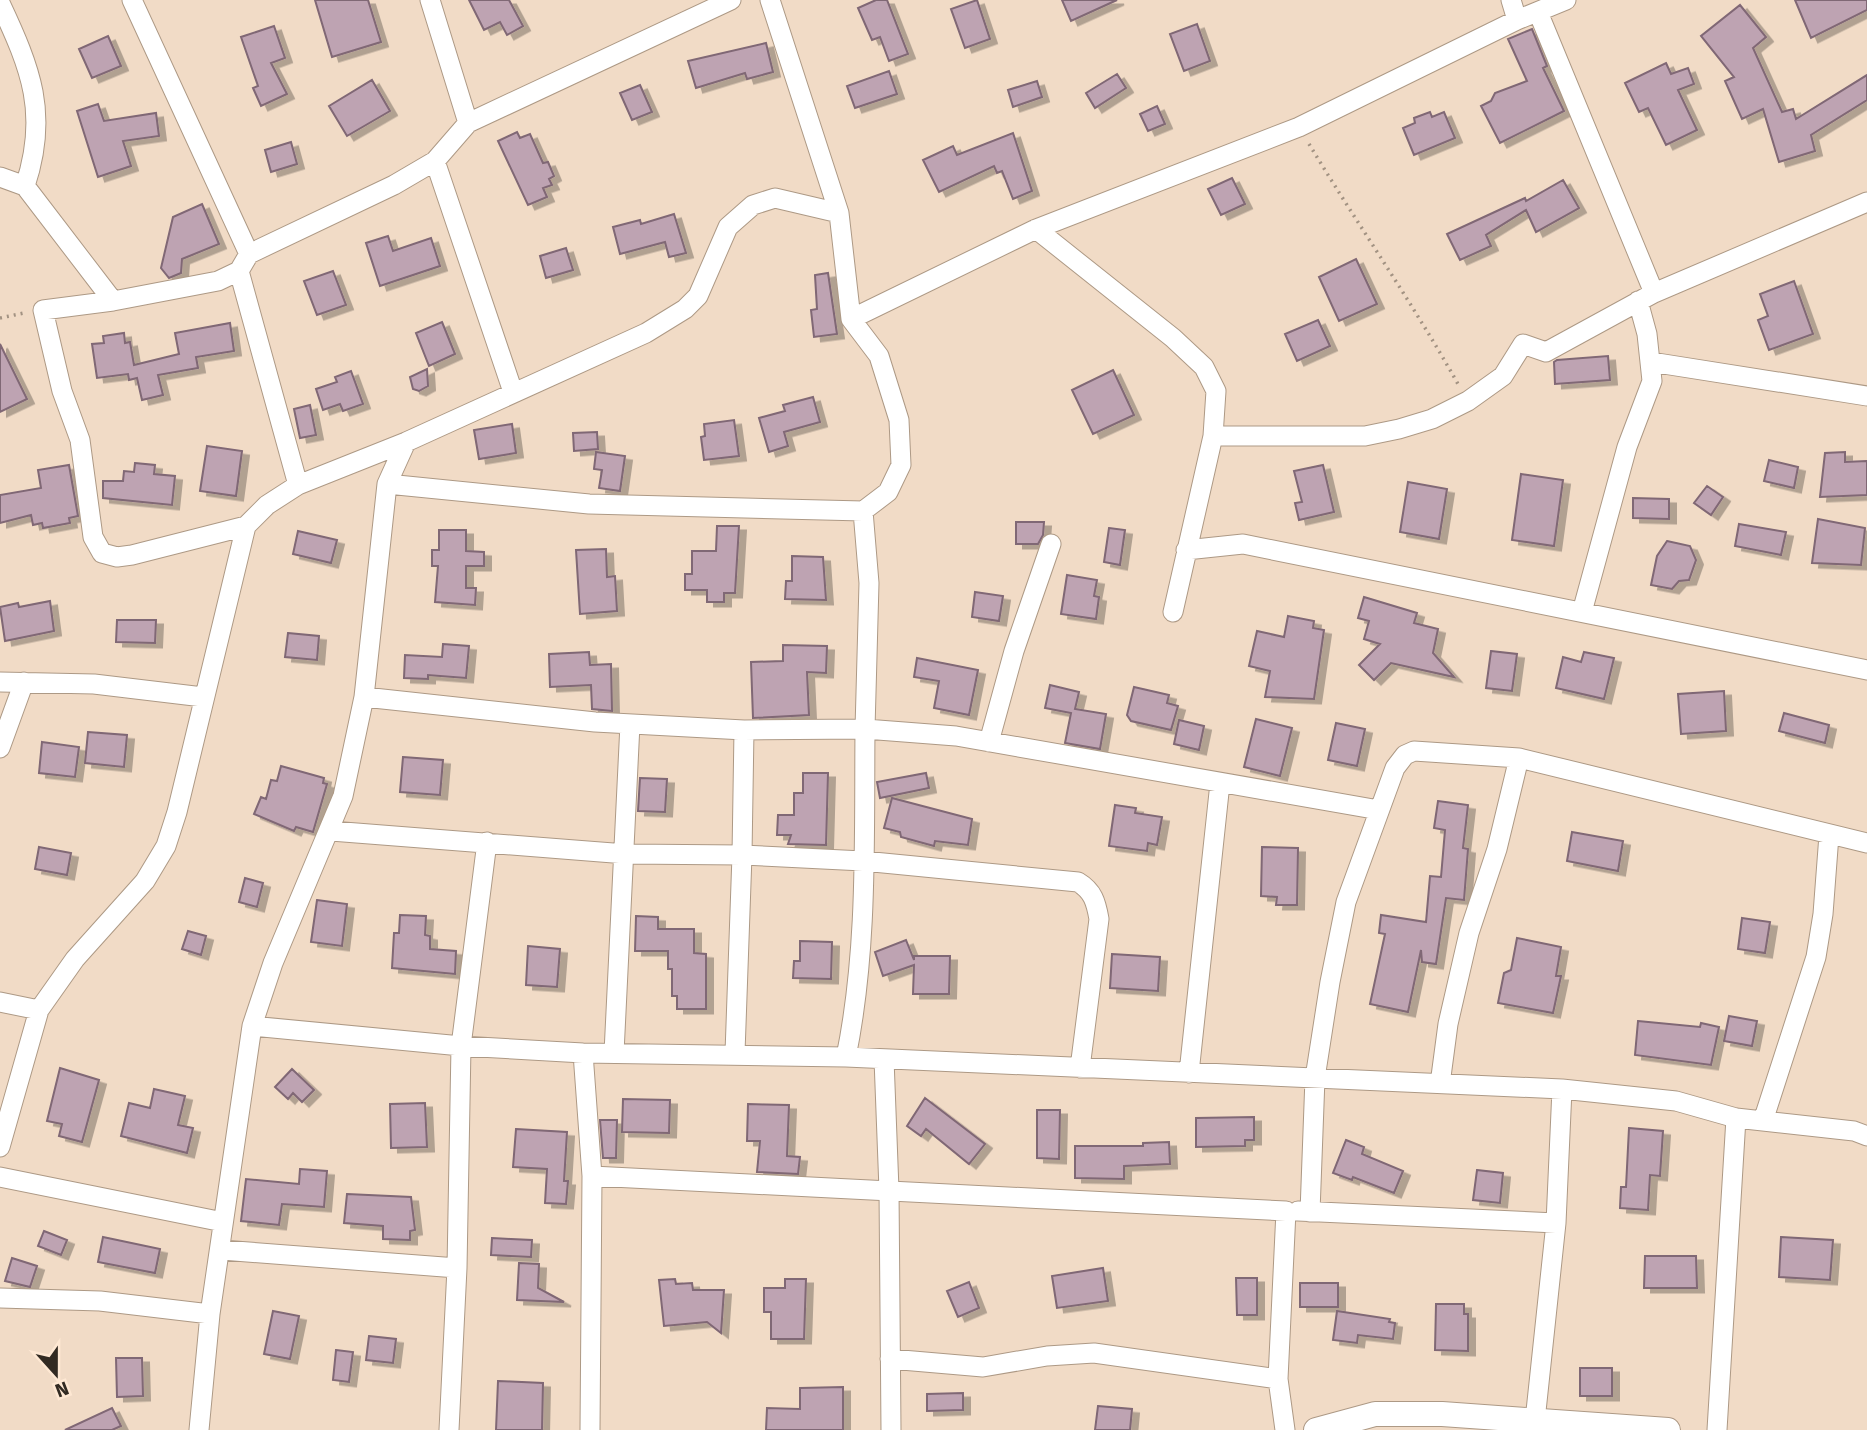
<svg xmlns="http://www.w3.org/2000/svg" width="1867" height="1430" font-family="'Fira Sans',sans-serif">
<defs>
<filter id="shadow"><feDropShadow dx="7" dy="4.5" stdDeviation="0" flood-color="#0004"/></filter>
</defs>
<rect width="100%" height="100%" fill="#f1dbc6"/>
<path fill="#bea3b2" stroke="#806775" stroke-width="2" filter="url(#shadow)" d="M315 0H368L381 42 332 57Z
M469 0H509L523 26 507 35 500 22 484 30Z
M876 0H887L908 54 889 61 880 37 872 40 858 8Z
M977 0 990 39 965 48 951 9Z
M1062 0H1117L1071 21Z
M1795 0H1867V10L1811 38Z
M1740 5 1766 37 1753 48 1782 112 1793 109 1796 119 1867 75V100L1811 135 1815 151 1779 162 1763 109 1742 119 1725 81 1734 77 1701 36Z
M1197 24 1210 61 1184 71 1170 34Z
M274 26 285 58 271 63 287 94 261 106 253 88 258 86 241 37Z
M1532 29 1547 66 1543 68 1564 111 1500 143 1481 106 1491 101 1495 93 1527 81 1508 39Z
M108 36 121 66 92 78 79 49Z
M766 43 773 72 747 79 745 73 696 88 688 61Z
M1666 63 1671 74 1688 68 1694 84 1678 90 1697 130 1666 145 1648 108 1639 112 1625 83Z
M889 71 897 94 855 108 847 86Z
M1117 74 1126 88 1095 108 1086 93Z
M372 80 390 111 347 136 329 106Z
M1037 81 1042 97 1013 107 1008 90Z
M640 85 652 112 632 120 620 93Z
M98 104 104 121 156 113 159 136 123 141 131 166 98 177 77 111Z
M1157 106 1165 124 1148 131 1140 114Z
M1430 112 1432 117 1444 112 1455 138 1414 155 1403 128 1415 123 1414 118Z
M517 132 520 138 530 134 543 163 548 162 554 176 549 179 552 185 543 188 547 197 528 205 498 141Z
M1013 133 1032 191 1013 199 1002 171 997 173 994 166 939 192 923 160 953 146 957 155Z
M291 142 297 164 271 172 265 150Z
M1232 178 1245 204 1221 215 1208 189Z
M1563 180 1579 208 1536 232 1526 210 1486 235 1491 246 1460 260 1447 234 1525 198 1526 201Z
M202 204 219 244 182 259 181 273 169 278 161 268 173 217Z
M674 214 686 253 669 257 665 242 620 254 613 227 640 220 641 224Z
M388 236 393 251 431 238 440 266 380 286 366 243Z
M566 248 573 270 546 278 540 256Z
M1356 259 1377 304 1339 321 1319 277Z
M333 271 346 305 317 315 304 281Z
M828 273 837 334 814 337 811 310 817 309 815 275Z
M1794 281 1813 334 1769 350 1758 320 1768 316 1760 294Z
M1318 320 1330 346 1297 361 1285 334Z
M442 322 455 354 429 366 416 333Z
M230 323 234 351 196 357 198 368 158 375 163 395 142 400 137 378 129 380 128 374 97 378 92 344 104 343 103 336 124 333 125 343 130 342 134 365 179 354 175 333Z
M0 344 27 399 0 412Z
M1608 356 1610 380 1555 384 1554 362 1557 360Z
M427 369 428 386 419 391 413 389 410 377Z
M1113 370 1134 415 1093 434 1072 390Z
M351 371 363 404 343 411 340 404 323 410 316 389 337 382 335 377Z
M813 397 820 422 784 432 788 446 769 452 759 418 785 411 783 405Z
M310 405 316 435 300 438 294 409Z
M734 420 739 456 704 460 701 437 705 436 704 424Z
M512 424 516 453 479 459 474 430Z
M597 432 598 449 574 451 573 433Z
M207 446 242 451 236 496 200 491Z
M596 452 625 456 620 491 599 488 602 470 594 469Z
M1845 452V462L1867 461V495L1820 497 1825 453Z
M1769 460 1798 467 1794 488 1764 481Z
M135 463 155 465 154 474 175 476 172 505 103 498V481H123L124 471 134 472Z
M69 465 78 516 69 518 70 523 43 528 42 523 33 525 31 515 0 523V495L41 488 38 470Z
M1323 465 1334 512 1299 520 1295 503 1302 502 1294 471Z
M1521 474 1563 480 1554 546 1512 540Z
M1408 482 1447 489 1439 539 1400 532Z
M1707 486 1723 497 1711 515 1694 503Z
M1633 498 1669 499V519L1633 518Z
M1818 519 1865 528 1861 565 1812 563Z
M1016 522H1044L1043 535 1038 544H1016Z
M1739 524 1786 532 1781 555 1735 546Z
M717 526H739L735 593H724V602H707V590H685V574H692V551H716Z
M1109 528 1125 530 1120 565 1104 562Z
M439 530H466V551L484 552V566H466V588H476L475 605 435 602 438 566H432V550H439Z
M298 531 337 540 331 563 293 554Z
M1667 541 1690 546 1696 560 1689 580 1679 581 1672 589 1651 585 1657 556Z
M606 549 607 577 615 576 617 611 580 614 576 550Z
M792 556 823 557 826 600 785 599 786 581H792Z
M1067 575 1097 580 1094 596 1099 597 1096 619 1061 614Z
M975 592 1003 596 999 621 972 617Z
M1364 597 1417 613 1414 623 1438 629 1433 653 1454 677 1391 663 1374 680 1359 665 1380 644 1364 639 1369 621 1358 618Z
M50 601 54 631 5 641 0 607 18 603 19 607Z
M1288 616 1314 621 1313 628 1324 630 1314 699 1265 697 1270 671 1249 666 1257 631 1284 637Z
M117 620H156L155 643 116 642Z
M288 633 319 636 317 660 285 657Z
M443 644 469 646 466 678 428 675V679L404 678 405 655 442 657Z
M783 645 827 646 826 673 807 672 809 715 753 718 751 662 783 661Z
M1491 651 1517 654 1512 691 1486 688Z
M589 652 590 665 611 664 612 711 592 709 591 685 550 687 549 654Z
M1584 652 1614 658 1604 699 1556 688 1563 657 1581 662Z
M917 658 978 670 969 715 934 708 939 681 914 677Z
M1050 685 1079 692 1075 709 1106 714 1100 749 1065 743 1071 713 1045 708Z
M1134 687 1169 695 1167 703 1178 706 1171 730 1131 721 1127 715Z
M1724 691 1726 731 1681 734 1678 694Z
M1784 713 1829 725 1825 743 1779 731Z
M1256 719 1292 728 1280 776 1244 767Z
M1179 720 1204 726 1199 750 1174 744Z
M1336 723 1365 729 1357 766 1328 760Z
M88 732 127 735 124 767 85 763Z
M42 742 79 747 75 777 39 773Z
M403 757 443 760 440 795 400 792Z
M281 766 324 778 323 783 327 784 313 832 296 827 294 831 254 814 261 797 266 799 271 780 277 781Z
M803 773H828L826 845 788 844 791 835H777L778 815H794V793H803Z
M926 773 929 788 880 798 877 782Z
M640 778 667 779 665 812 638 811Z
M892 798 972 819 968 845 935 841 934 846 901 837 900 832 884 828Z
M1438 801 1468 805 1463 848 1468 849 1464 900 1446 898 1436 964 1422 962 1421 950 1408 1012 1370 1004 1385 934 1379 933 1381 915 1426 922 1430 876 1441 877 1445 830 1434 828Z
M1115 805 1136 808 1135 813 1162 817 1157 845 1148 843 1147 851 1109 846Z
M1572 832 1623 841 1618 871 1567 861Z
M39 847 71 853 67 875 35 869Z
M1262 847 1298 848 1297 905H1276L1277 897 1261 896Z
M245 878 263 883 257 907 239 902Z
M317 900 347 904 342 946 311 942Z
M400 915 426 916 425 935 430 936V949L456 951 455 974 392 968 394 933H399Z
M636 916 658 917V929H694V953L706 954V1009H677V996H672V969H668V951H635Z
M1742 918 1770 922 1765 953 1738 949Z
M188 931 206 936 201 955 182 949Z
M1517 938 1561 947 1556 976H1561L1553 1013 1498 1003 1504 973 1511 970Z
M906 940 914 960V956H950L949 994H913L914 965 883 976 875 952Z
M800 941 832 942 831 979 793 978 794 961H800Z
M528 946 560 949 557 987 526 985Z
M1112 954 1160 957 1158 991 1110 988Z
M1729 1016 1757 1021 1752 1046 1724 1041Z
M1638 1021 1700 1027 1701 1023 1719 1027 1711 1065 1635 1055Z
M60 1068 99 1080 82 1142 59 1136 62 1124 47 1121Z
M292 1069 314 1090 302 1102 293 1093 288 1099 275 1087Z
M154 1089 185 1096 178 1125 193 1128 187 1153 121 1136 129 1103 150 1108Z
M925 1098 985 1144 969 1164 926 1129 921 1136 907 1126Z
M623 1099 670 1100 669 1133 622 1132Z
M425 1103 427 1147 391 1148 390 1104Z
M748 1104 789 1105 787 1156 800 1157 798 1174 757 1172 760 1141H747Z
M1037 1110H1060L1059 1159 1037 1158Z
M1254 1117V1140H1245V1146L1196 1147V1118Z
M600 1120H617L616 1158H603Z
M1629 1128 1663 1131 1660 1176 1650 1175 1648 1210 1620 1208 1621 1187H1626Z
M516 1129 567 1132 564 1181H568L566 1204 545 1203 547 1169 513 1167Z
M1346 1140 1364 1147 1362 1154 1403 1171 1394 1193 1353 1177 1352 1180 1333 1173Z
M1169 1142 1170 1164 1124 1166V1179L1075 1178V1146H1143V1143Z
M300 1169 327 1171 324 1207 282 1204 279 1225 241 1221 246 1179 299 1184Z
M1477 1170 1503 1173 1500 1203 1473 1200Z
M347 1194 411 1197 415 1230 410 1231V1240L383 1239V1226L344 1223Z
M44 1231 67 1240 61 1255 38 1246Z
M103 1237 160 1249 155 1273 98 1262Z
M1781 1237 1833 1240 1830 1280 1779 1277Z
M492 1238 532 1240 531 1257 491 1255Z
M1645 1256H1696L1697 1288H1644Z
M12 1258 37 1266 30 1287 5 1281Z
M519 1263 539 1264 538 1288 564 1302 517 1300Z
M1103 1268 1108 1301 1057 1308 1052 1276Z
M1236 1278H1257V1315H1237Z
M675 1279 676 1284 692 1283 693 1290H724L721 1333 707 1322 664 1326 659 1280Z
M785 1279H806L804 1339H771V1312H764V1288H785Z
M969 1282 979 1308 958 1317 947 1291Z
M1300 1283H1338V1307H1300Z
M1436 1304H1464V1314H1468V1351L1435 1350Z
M273 1311 299 1316 290 1359 264 1354Z
M1337 1311 1390 1319 1389 1322 1395 1323 1393 1339 1358 1335 1357 1343 1333 1340Z
M369 1336 396 1339 393 1363 366 1360Z
M336 1350 353 1352 349 1382 333 1380Z
M116 1358H142L143 1396 117 1397Z
M1580 1368H1612V1396H1580Z
M498 1381 543 1383 542 1430H496Z
M843 1387V1430H766L767 1408 800 1409V1388Z
M963 1393V1410L927 1411V1394Z
M1098 1406 1132 1409 1130 1430H1095Z
M112 1408 121 1426 112 1430H65Z"/>
<g fill="none" stroke-linecap="round" stroke-linejoin="round">
<g stroke="#ad9985" stroke-width="21">
<path id="minor" d="M132 0 249 254
M430 0 468 123
M770 0 839 213 851 319 879 356 899 420 901 465 888 492 863 511 869 583 865 729 956 736 1379 810
M1511 0 1517 20
M0 3C31 69 49 114 25 186
M1538 12 1654 293
M435 161 513 392
M0 177 25 186 113 301 218 281 239 271
M1036 229 1173 338 1204 367 1216 391 1213 436 1173 612
M113 301 43 310 62 391 80 440 93 537 102 553 117 557 132 555 246 526
M851 319 1036 229 1299 127 1517 20 1566 0
M1651 362 1867 396
M1213 436H1365L1399 429 1432 419 1468 401 1503 376 1523 344 1546 352 1654 293 1867 202
M387 484 589 504 863 511
M298 485 239 271 249 254 394 185 435 161 468 123 731 0
M1186 550 1243 544 1867 670
M1582 612 1627 447 1652 381 1647 334 1638 301
M0 682 94 684 203 697
M364 697 595 722 744 730
M989 742 1014 651 1051 544
M0 748 24 682
M331 831 626 854 742 855 735 1053
M0 1002 39 1010
M252 1026 461 1046 583 1053 846 1057 1562 1089 1676 1101 1736 1118 1854 1131 1867 1136
M583 1053 592 1176 590 1430
M614 1053 630 724
M846 1057C868 950 864 838 865 729L744 730 742 855 863 861 1078 882C1093 891 1096 902 1099 919L1080 1068
M884 1059 889 1190 891 1430
M1189 1073 1220 783
M1440 1084 1448 1024 1469 933 1497 849 1519 758
M1763 1121 1816 957 1823 914 1829 835
M0 1147 39 1010 75 959 145 881 166 846 177 812 246 526 267 505 298 485 406 442 646 333 685 309 698 296 728 227 753 205 775 198 839 213
M592 1176 1286 1211 1278 1379 1285 1430
M0 1177 223 1222
M1298 1211 1556 1223
M1310 1212 1315 1078 1330 982 1346 902 1395 768 1405 755 1414 751 1519 758 1867 843
M222 1250 457 1268
M0 1298 100 1301 210 1314
M890 1359 983 1367 1047 1356 1094 1353 1278 1379
M199 1430 210 1314 252 1026 273 963 343 796 364 697 387 484 406 442
M449 1430 457 1268 461 1046 487 842
M1534 1430 1556 1223 1562 1089
M1717 1430 1736 1118"/>
</g>
<g stroke="#ad9985" stroke-width="26">
<path id="tertiary" d="M1316 1430 1375 1414H1442L1668 1430"/>
</g>
<path stroke="#a29282" stroke-width="3.5" stroke-dasharray="2 5" stroke-linecap="butt" d="M1309 144C1358 225 1412 302 1458 384
M0 318 24 313"/>
<use href="#minor" stroke="#fff" stroke-width="19"/>
<use href="#tertiary" stroke="#fff" stroke-width="24"/>
</g>
<g transform="translate(56 1374) rotate(159)" stroke="#fee8d3" stroke-width="5" paint-order="stroke">
<path d="M0-5L12 26L0 18L-12 26Z" fill="#322a22"/>
<text y="-10" font-size="19" font-weight="bold" text-anchor="middle" fill="#322a22">N</text>
</g>
</svg>
